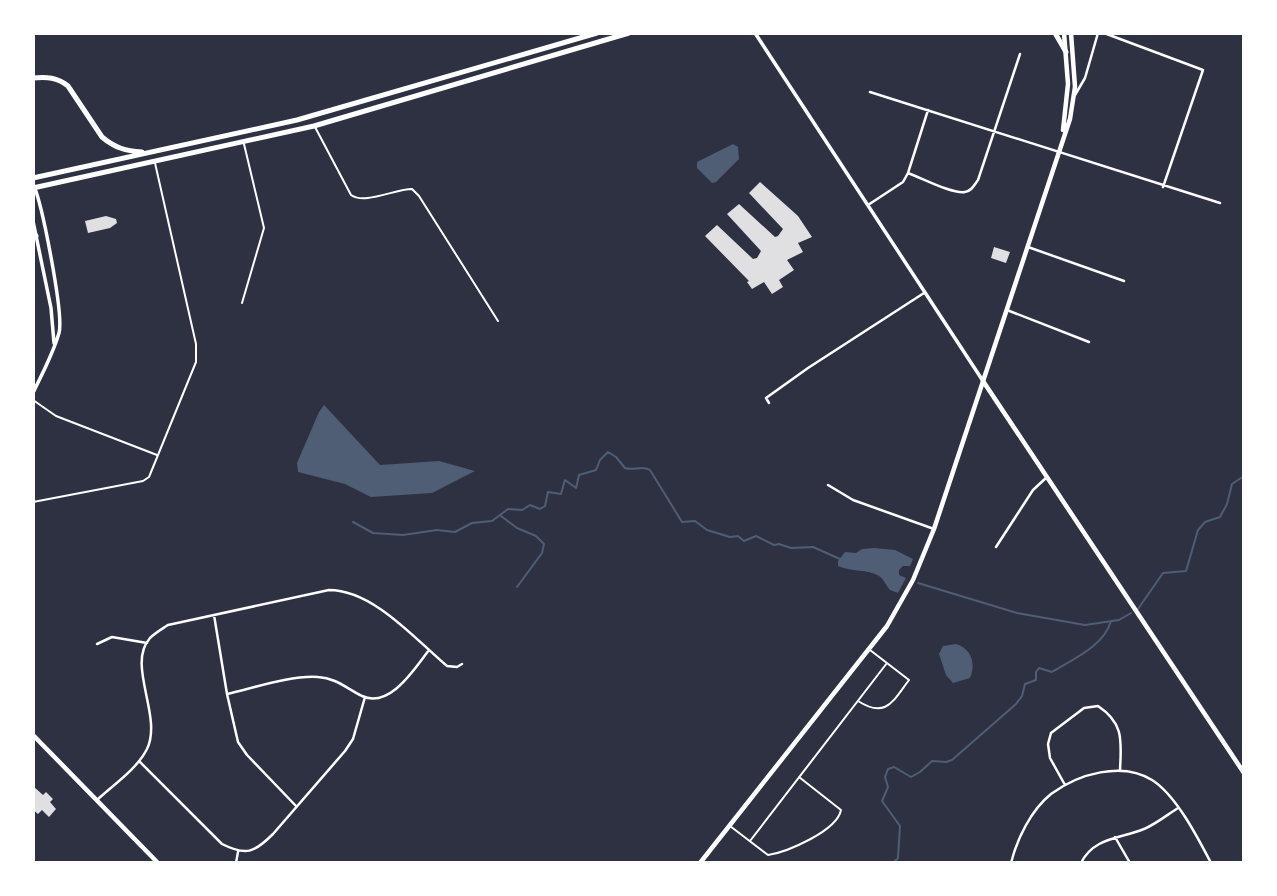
<svg xmlns="http://www.w3.org/2000/svg" width="1277" height="896" font-family="'Alegreya Sans',sans-serif">
<rect width="100%" height="100%" fill="#2d3142"/>
<path fill="#4f5d75" d="M733 144 738 147 739 159 716 182 712 183 697 168V162Z
M324 405 380 465 439 461 475 471 432 493 371 497 345 484 298 472 297 463 319 412Z
M874 548 895 550 913 559 910 566H903L899 570V575L906 578 898 593 890 590C886 586 884 579 879 576 867 569 851 572 838 566V561L845 552 856 553 862 549Z
M956 644C972 649 976 664 970 678L953 683 946 675 939 654 943 646Z"/>
<g fill="none" stroke-linecap="round" stroke-linejoin="round">
<path stroke="#4f5d75" stroke-width="2" d="M501 516 517 528 536 536 544 544 542 553 517 587
M353 522 373 533 403 535 437 530 455 532 472 523 492 521 508 509 522 510 530 505 540 509 545 506 548 492 561 494 565 480 576 488 579 475 596 470 600 460 608 452 616 457 625 468C634 471 642 465 650 470L682 522 695 521 707 530 730 537 738 536 744 541 756 536 774 545 779 544 791 548 813 547 840 559
M918 583 1017 613 1085 625 1119 620 1131 613
M1138 609 1163 573 1186 571 1198 530 1205 522 1220 517 1227 504 1232 484 1244 476
M893 863 898 858 900 826 882 801 888 787 885 777 888 769 894 767 911 777 920 772 932 761 946 762 952 760 1016 704 1022 696 1025 684 1036 680V672L1039 668 1052 672C1073 659 1104 646 1111 621"/>
</g>
<path fill="#e0e0e3" d="M760 182 798 216 812 237 798 243 803 252 787 260 794 270 779 280 783 287 772 294 764 282 752 289 747 282 749 281 705 236 717 225 753 259 757 258 761 251 727 214 739 204 775 237 778 236 783 229 749 193Z
M106 216 116 219 117 223 110 228 88 233 85 221Z
M994 247 1010 252 1006 263 991 258Z
M33 786 43 795 46 792 53 799 50 802 56 809 49 817 42 810 38 814 33 810Z"/>
<g fill="none" stroke-linecap="round" stroke-linejoin="round">
<path stroke="#fff" stroke-width="2" d="M315 127 351 195C364 205 395 189 412 189L419 196 498 321
M242 303 264 228 244 144
M33 400 56 416 157 455
M33 502 143 481 149 477 196 362V344L155 163
M858 701C886 719 893 701 909 680L870 650
M730 826 768 855C787 852 837 831 841 810L799 777
M750 841 887 663"/>
<path stroke="#fff" stroke-width="2.5" d="M1104 33 1203 70 1163 187
M870 92 1220 203
M1075 95 1085 78 1098 33
M908 173C922 178 952 194 965 192 972 191 974 185 978 180L1020 54
M868 205 903 182 908 173 928 110
M1028 247 1124 281
M1007 310 1089 342
M769 403 766 398 808 368 924 293
M828 485 853 500 934 529
M996 547 1033 490 1047 477
M214 615 227 694 238 742 247 755 296 806
M97 644 112 637 147 643
M227 694C253 688 293 675 318 677 336 678 346 688 362 696 390 709 415 668 429 650
M139 761 222 844C246 856 254 853 273 834L345 751 353 739 365 697
M1065 785 1050 758 1048 744 1051 733 1084 708 1098 706C1125 724 1121 742 1120 771
M97 800C113 785 137 769 147 749 163 716 126 665 150 638 155 633 162 629 168 625L329 590C373 590 415 639 447 666L457 667 462 664
M1115 837 1130 863
M236 863 238 852
M1011 863C1017 839 1031 810 1051 794 1078 774 1122 761 1152 780 1176 795 1198 838 1211 863
M1081 863C1094 837 1120 839 1144 829 1156 824 1167 815 1178 808"/>
<path stroke="#fff" stroke-width="3.5" d="M755 33 983 381
M33 184C42 202 64 315 59 333 53 354 42 374 33 393
M33 221 51 308 54 343"/>
<path stroke="#fff" stroke-width="4.5" d="M983 381 1244 773
M33 735 158 863"/>
<path stroke="#fff" stroke-width="4.5" d="M1063 130 1068 84 1064 33
M700 863 887 626 913 580 934 529 1070 119 1075 87 1071 33"/>
<path stroke="#fff" stroke-width="5" d="M1055 33 1066 52
M33 78C47 77 57 77 68 86L102 137C115 148 126 151 142 152
M33 178 297 120 597 33
M33 188 314 126 629 33
M33 232 36 236"/>
</g>
<rect width="1277" height="896" fill="none" stroke="#ffffff" stroke-width="70"/>
</svg>
